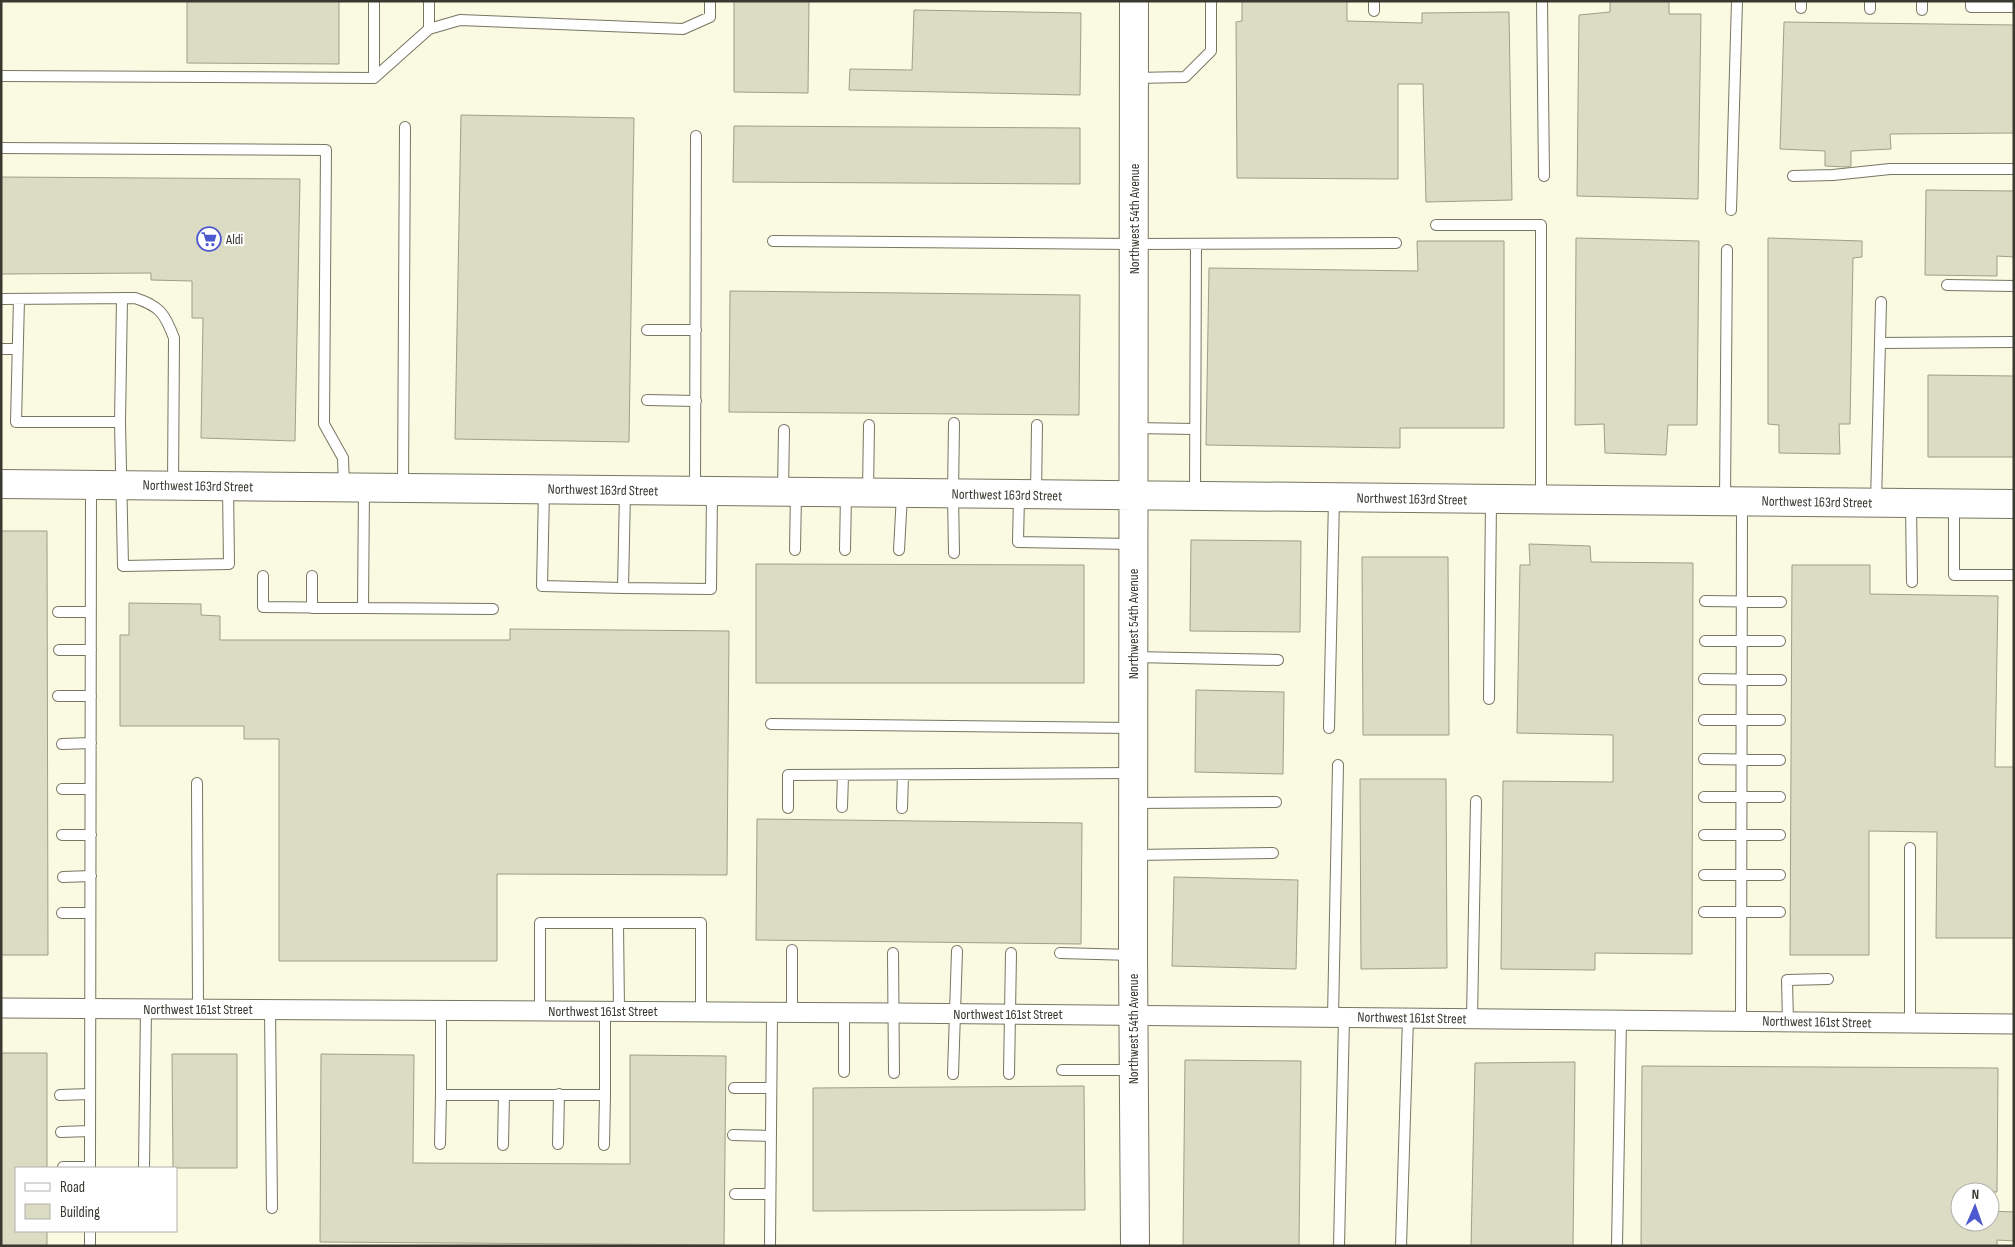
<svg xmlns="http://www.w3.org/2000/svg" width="2015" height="1247" font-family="'Sofia Sans Condensed',sans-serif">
<rect width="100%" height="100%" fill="#faf9e2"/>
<path fill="#dcdbc4" stroke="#9f9e89" d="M187 1H339V64L187 63Z
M734 1H809L808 93 734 92Z
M1242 1H1347V21L1422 23V13L1509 12 1512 200 1426 202 1423 84H1398V179L1237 178 1236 22 1242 21Z
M1610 1H1669V14H1701L1698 199 1577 196 1579 15 1610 12Z
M914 10 1081 13 1080 95 849 90 850 69 912 70Z
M1784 22 2014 25V133L1890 134 1891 149 1851 151V166L1846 167 1825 166V151L1780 149Z
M461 115 634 118 629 442 455 439Z
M734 126 1080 128V184L733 182Z
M1 177 300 179 295 441 201 438 203 318H192V281L151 280V273L1 274Z
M1926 190 2014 191V257L1997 256V276L1925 275Z
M1576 238 1699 241 1697 425H1668L1666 455 1605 453 1604 424 1575 425Z
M1768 238 1862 241V257L1853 258 1850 424H1839L1840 454 1779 453V425L1768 424Z
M1417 241H1504V428H1400V448L1206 445 1209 268 1418 271Z
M730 291 1080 295 1079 415 729 412Z
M1928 375 2014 376V457H1928Z
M1 531H47L48 955H1Z
M1191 540 1301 541 1300 632 1190 631Z
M1529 544 1590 546 1591 562 1693 563 1692 954 1595 953V970L1501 969 1503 781 1613 782V735L1517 733 1520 565H1530Z
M1362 557H1448L1449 735H1363Z
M756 564 1084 565V683H756Z
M1792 565H1870V594L1998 596 1995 767H2014V938H1936L1937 832 1869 831V955H1790Z
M129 603 201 604V615L220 616V640H510V629L729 631 727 875 497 874V961H279V739H244V726H120V635H129Z
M1196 690 1284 692 1283 774 1195 772Z
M1360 779H1446L1447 968 1361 969Z
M757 819 1082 823 1081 944 756 940Z
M1174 877 1298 880 1296 969 1172 966Z
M1 1053H47V1168H16V1231H47V1246H1Z
M172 1054H237V1168H173Z
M321 1054 414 1055 413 1163 630 1164V1055L726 1056 724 1245 320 1242Z
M1185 1060 1301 1061 1299 1246H1183Z
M1575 1062 1573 1246H1471L1475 1063Z
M1642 1066 1998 1068 1997 1192H1960V1222H1990V1211L2014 1212V1241L1997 1240V1246H1641Z
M1084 1086 1085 1210 813 1211V1088Z"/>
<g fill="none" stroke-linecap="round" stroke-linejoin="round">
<g stroke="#777662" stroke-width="12">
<path id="lane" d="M1542 1 1544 176
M1801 1V8
M1870 1V9
M1971 1V7H2014
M1922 10V1
M1374 11V1
M429 29V1
M1 76 374 78 429 29 460 20 683 29 710 17V1
M374 78V1
M1135 78 1185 77 1211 51V1
M1 148 326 150 324 424 343 458 344 487
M1793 176 1833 175 1890 169H2014
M1731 210 1737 1
M1436 225H1541V499
M773 241 1134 244 1396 243
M1947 285 2014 286
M122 298 120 422 123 566 229 564 228 487
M1 299 135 298C160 306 165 314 174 338L173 485
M19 299 16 422H120
M647 330H696
M1880 343 2014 342
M1 349H18
M647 400 696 401
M1134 428 1195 429
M403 487 405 127
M695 490 696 136
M544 491 542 586 623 588
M783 491 784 430
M625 492 623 588 711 589 712 492
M868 492 869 425
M1036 494 1037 425
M1195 495 1196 244
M1019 496 1018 542 1132 544
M1725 500 1727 250
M1876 502 1881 302
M1911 504 1912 582
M1954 504V575H2014
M795 550 796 493
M845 550 846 494
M899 550 902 495
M954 553 953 494 954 423
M263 576V607L363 608 364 488
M1705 601 1781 602
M312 608V576
M363 608 493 609
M58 612H91
M1705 641H1780
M59 650H91
M1134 657 1278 660
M1704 679 1781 680
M58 696H91
M1489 699 1491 500
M1704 720H1780
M771 724 1132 728
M1329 728 1334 499
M62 744 91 743
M1704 759 1780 760
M197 783 198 1009
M62 789H90
M1704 797H1780
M1134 803 1276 802
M842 807 843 775
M788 808V775L1132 773
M902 808 903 775
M62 835H91
M1704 835H1780
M1134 855 1273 853
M1704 875H1780
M63 877 91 876
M1704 912H1780
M62 913H90
M618 923 619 1011
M792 950V1013
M893 953 894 1073
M1060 953 1132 955
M270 1009 272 1208
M441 1011V1095H605V1011
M540 1011V923H701V1012
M844 1013V1072
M1333 1017 1338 765
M1472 1018 1476 801
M1741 1021 1742 502
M1788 1022 1787 980 1828 979
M1910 1023V848
M1062 1070H1133
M953 1074 957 951
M1009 1074 1011 953
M734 1088H771
M60 1095 90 1094
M61 1132 90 1131
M733 1135 771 1136
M440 1144 441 1095
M558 1144 559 1094
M503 1145 504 1095
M604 1145 605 1095
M63 1167H90
M90 1168 91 486
M144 1168 146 1009
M735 1194H770
M90 1246V1231
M770 1246 772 1013
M1339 1246 1344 1017
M1401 1246 1408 1018
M1617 1246 1621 1020"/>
</g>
<g stroke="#777662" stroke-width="21">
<path id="street" d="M1 1008 894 1013 2014 1024"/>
</g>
<g stroke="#777662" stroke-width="30">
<path id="secondary" d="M1134 1 1133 955 1135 1246
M1 484 2014 504"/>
</g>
<use href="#lane" stroke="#fff" stroke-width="10"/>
<use href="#street" stroke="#fff" stroke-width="19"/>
<use href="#secondary" stroke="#fff" stroke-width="28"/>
</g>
<defs>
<g id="supermarket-ring" transform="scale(1.25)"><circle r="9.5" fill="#fff" stroke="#4d59cf" stroke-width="1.5"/><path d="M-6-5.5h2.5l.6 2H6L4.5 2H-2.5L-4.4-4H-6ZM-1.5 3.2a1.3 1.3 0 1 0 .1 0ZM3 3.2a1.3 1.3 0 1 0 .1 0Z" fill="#4d59cf"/></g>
</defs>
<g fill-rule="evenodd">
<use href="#supermarket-ring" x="209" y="239"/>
</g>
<g text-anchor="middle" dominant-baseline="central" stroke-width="4.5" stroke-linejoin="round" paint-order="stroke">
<g font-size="14" fill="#393930" stroke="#fff">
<text transform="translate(1134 219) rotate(-90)">Northwest 54th Avenue</text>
<text transform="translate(198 486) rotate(1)">Northwest 163rd Street</text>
<text transform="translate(603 490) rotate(1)">Northwest 163rd Street</text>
<text transform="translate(1007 495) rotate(1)">Northwest 163rd Street</text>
<text transform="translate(1412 499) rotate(1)">Northwest 163rd Street</text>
<text transform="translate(1817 502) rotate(1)">Northwest 163rd Street</text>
<text transform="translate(1133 624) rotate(-90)">Northwest 54th Avenue</text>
<text x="198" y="1009">Northwest 161st Street</text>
<text x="603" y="1011">Northwest 161st Street</text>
<text x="1008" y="1014">Northwest 161st Street</text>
<text transform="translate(1412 1018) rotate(1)">Northwest 161st Street</text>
<text transform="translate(1817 1022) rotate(1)">Northwest 161st Street</text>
<text transform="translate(1133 1029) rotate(-90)">Northwest 54th Avenue</text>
</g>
<g font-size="14" fill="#393930" stroke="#fff" text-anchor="start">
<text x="226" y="239">Aldi</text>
</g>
</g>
<rect width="2015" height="1247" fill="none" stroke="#393930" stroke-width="5"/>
<rect x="15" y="1167" width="162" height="65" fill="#ffffff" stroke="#b0b0ac"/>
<rect x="25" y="1183" width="25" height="8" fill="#ffffff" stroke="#b0b0ac"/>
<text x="60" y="1192" font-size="15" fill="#393930">Road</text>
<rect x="25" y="1204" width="25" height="15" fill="#dcdbc4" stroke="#b0b0ac"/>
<text x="60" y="1217" font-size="15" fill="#393930">Building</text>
<g transform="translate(1975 1207) rotate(2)"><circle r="24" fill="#ffffff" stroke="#b0b0ac"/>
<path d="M0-4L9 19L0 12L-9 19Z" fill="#4d59cf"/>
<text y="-8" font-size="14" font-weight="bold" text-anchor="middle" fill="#393930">N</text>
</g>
</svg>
